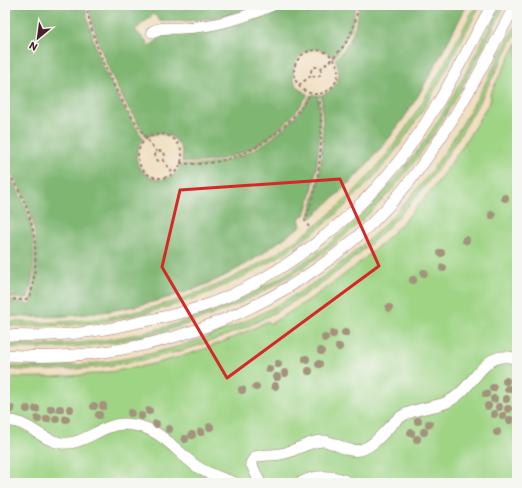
<svg xmlns="http://www.w3.org/2000/svg" width="522" height="488" font-family="Itim,sans-serif">
<rect width="100%" height="100%" fill="#f6f6f2"/>
<filter id="ink" filterUnits="userSpaceOnUse"><feTurbulence type="fractalNoise" baseFrequency=".025" numOctaves="2"/><feDisplacementMap in="SourceGraphic" scale="8" xChannelSelector="R" yChannelSelector="G"/><feConvolveMatrix kernelMatrix="1 2 1 2 8 2 1 2 1" color-interpolation-filters="sRGB"/></filter>
<filter id="wash" filterUnits="userSpaceOnUse"><feTurbulence type="fractalNoise" baseFrequency=".012" numOctaves="4" result="noise"/><feDisplacementMap in="SourceGraphic" scale="16" xChannelSelector="R" yChannelSelector="G"/><feGaussianBlur stdDeviation="0.9" result="paint"/><feColorMatrix in="noise" values="0 0 0 0 0 0 0 0 0 0 0 0 0 0 0 0 0 1.4 0 .05"/><feComposite in="paint" operator="in"/></filter>
<g filter="url(#wash)">
<rect width="100%" height="100%" fill="#f0dfc0"/>
<path fill="#9fd485" stroke="#747a58" d="M476 5H480C455 52 432 100 400 144 310 267 158 336 5 325V321C147 333 291 271 381 162 420 114 447 59 476 5Z
M501 5H505C478 57 452 110 417 158 322 287 165 358 5 347V344C165 354 318 285 414 156 449 110 474 56 501 5Z
M517 23V31C492 78 468 127 436 171 384 242 305 305 222 337 154 363 78 374 5 369V366C174 375 330 306 433 169 466 124 491 72 517 23Z
M517 43V483H5V377C99 380 184 365 268 321L270 324C373 264 433 203 491 99L490 94Z"/>
<path fill="#7fb672" stroke="#646a4e" d="M5 5H85C94 54 115 98 144 139 118 168 166 198 181 165 236 169 283 140 311 95H318C322 136 318 176 305 215L301 216 299 219 301 226 264 252V253C247 263 232 273 214 281 152 308 73 321 5 316V300L24 302 28 305 31 303C40 252 40 209 5 166Z
M88 5H259C227 17 194 23 160 21L154 14 135 30 150 46 166 33 221 28 236 25 285 5H356L351 29 336 55 333 57C304 30 274 79 308 94 282 138 235 166 182 162 186 141 165 127 147 137 118 96 99 53 88 5Z
M359 5H467C451 35 436 65 419 94 391 142 353 182 311 218L309 216C322 176 325 136 321 95 338 90 343 74 335 59 350 47 358 23 359 5Z
M5 171C34 207 40 254 28 297L25 299 5 297Z"/>
</g>
<g filter="url(#ink)">
<g fill="none" stroke-linecap="round" stroke-linejoin="round">
<g stroke="#9d7f76" stroke-width="12">
<path id="minor" d="M152 32C160 26 170 29 181 28 213 27 244 18 273 5
M5 335C51 338 94 333 140 322 161 318 183 313 204 306 282 278 359 216 407 150 440 105 465 54 492 5
M5 355C156 367 315 301 409 182 452 128 483 66 515 5
M5 421C27 419 40 440 61 443 84 446 101 424 124 424 159 425 171 447 196 466 207 474 222 478 235 483
M260 483 251 463 255 457C264 454 275 456 285 453 298 450 310 440 325 441 337 443 347 453 360 450 378 445 387 425 402 416 415 408 431 408 445 403 476 390 482 346 517 359
M300 483C316 474 335 475 351 483"/>
</g>
<path stroke="#9d7f76" stroke-width="2" stroke-dasharray="3 3" stroke-linecap="butt" d="M86 5C97 60 122 108 157 152
M294 72a22 22 0 1 1 44 0a22 22 0 1 1-44 0Z
M311 72a5 5 0 1 1 10 0a5 5 0 1 1-10 0Z
M320 69C343 51 355 35 358 5
M299 85 312 75
M138 156a22 22 0 1 1 44 0a22 22 0 1 1-44 0Z
M155 156a5 5 0 1 1 10 0a5 5 0 1 1-10 0Z
M163 160 173 173
M180 163C235 169 282 139 311 93
M5 169C34 207 42 252 30 297L24 300 5 299
M309 227 305 221C321 181 324 136 319 94"/>
<use href="#minor" stroke="#fff" stroke-width="11"/>
</g>
<g fill="#a3937d">
<circle cx="505" cy="198" r="4"/>
<circle cx="492" cy="215" r="4"/>
<circle cx="466" cy="240" r="4"/>
<circle cx="441" cy="253" r="4"/>
<circle cx="443" cy="268" r="4"/>
<circle cx="424" cy="273" r="4"/>
<circle cx="413" cy="280" r="4"/>
<circle cx="389" cy="308" r="4"/>
<circle cx="345" cy="333" r="4"/>
<circle cx="333" cy="334" r="4"/>
<circle cx="325" cy="338" r="4"/>
<circle cx="339" cy="347" r="4"/>
<circle cx="321" cy="351" r="4"/>
<circle cx="306" cy="359" r="4"/>
<circle cx="278" cy="364" r="4"/>
<circle cx="319" cy="364" r="4"/>
<circle cx="269" cy="369" r="4"/>
<circle cx="309" cy="371" r="4"/>
<circle cx="285" cy="373" r="4"/>
<circle cx="277" cy="377" r="4"/>
<circle cx="506" cy="381" r="4"/>
<circle cx="275" cy="386" r="4"/>
<circle cx="256" cy="387" r="4"/>
<circle cx="493" cy="388" r="4"/>
<circle cx="508" cy="389" r="4"/>
<circle cx="242" cy="390" r="4"/>
<circle cx="486" cy="394" r="4"/>
<circle cx="494" cy="399" r="4"/>
<circle cx="506" cy="399" r="4"/>
<circle cx="94" cy="406" r="4"/>
<circle cx="103" cy="406" r="4"/>
<circle cx="488" cy="406" r="4"/>
<circle cx="499" cy="407" r="4"/>
<circle cx="11" cy="409" r="4"/>
<circle cx="27" cy="409" r="4"/>
<circle cx="36" cy="409" r="4"/>
<circle cx="51" cy="409" r="4"/>
<circle cx="60" cy="409" r="4"/>
<circle cx="70" cy="409" r="4"/>
<circle cx="508" cy="409" r="4"/>
<circle cx="149" cy="411" r="4"/>
<circle cx="131" cy="413" r="4"/>
<circle cx="494" cy="414" r="4"/>
<circle cx="99" cy="415" r="4"/>
<circle cx="141" cy="416" r="4"/>
<circle cx="503" cy="416" r="4"/>
<circle cx="38" cy="419" r="4"/>
<circle cx="47" cy="419" r="4"/>
<circle cx="56" cy="419" r="4"/>
<circle cx="66" cy="419" r="4"/>
<circle cx="510" cy="420" r="4"/>
<circle cx="418" cy="421" r="4"/>
<circle cx="156" cy="424" r="4"/>
<circle cx="429" cy="424" r="4"/>
<circle cx="210" cy="427" r="4"/>
<circle cx="169" cy="429" r="4"/>
<circle cx="201" cy="432" r="4"/>
<circle cx="424" cy="432" r="4"/>
<circle cx="497" cy="432" r="4"/>
<circle cx="411" cy="433" r="4"/>
<circle cx="192" cy="435" r="4"/>
<circle cx="185" cy="439" r="4"/>
<circle cx="417" cy="439" r="4"/>
</g>
</g>
<path fill="none" stroke="#d62828" stroke-width="3" stroke-linejoin="round" d="M340 179 379 266 227 378 162 267 180 190Z"/>
<rect width="522" height="488" fill="none" stroke="#f6f6f2" stroke-width="20"/>
<g transform="translate(38 38) rotate(209)" stroke="#f6f6f2" stroke-width="3" paint-order="stroke">
<path d="M0-3L7 15L0 10L-7 15Z" fill="#4a1f2b"/>
<text y="-6" font-size="11" font-weight="bold" text-anchor="middle" fill="#4a1f2b">N</text>
</g>
</svg>
